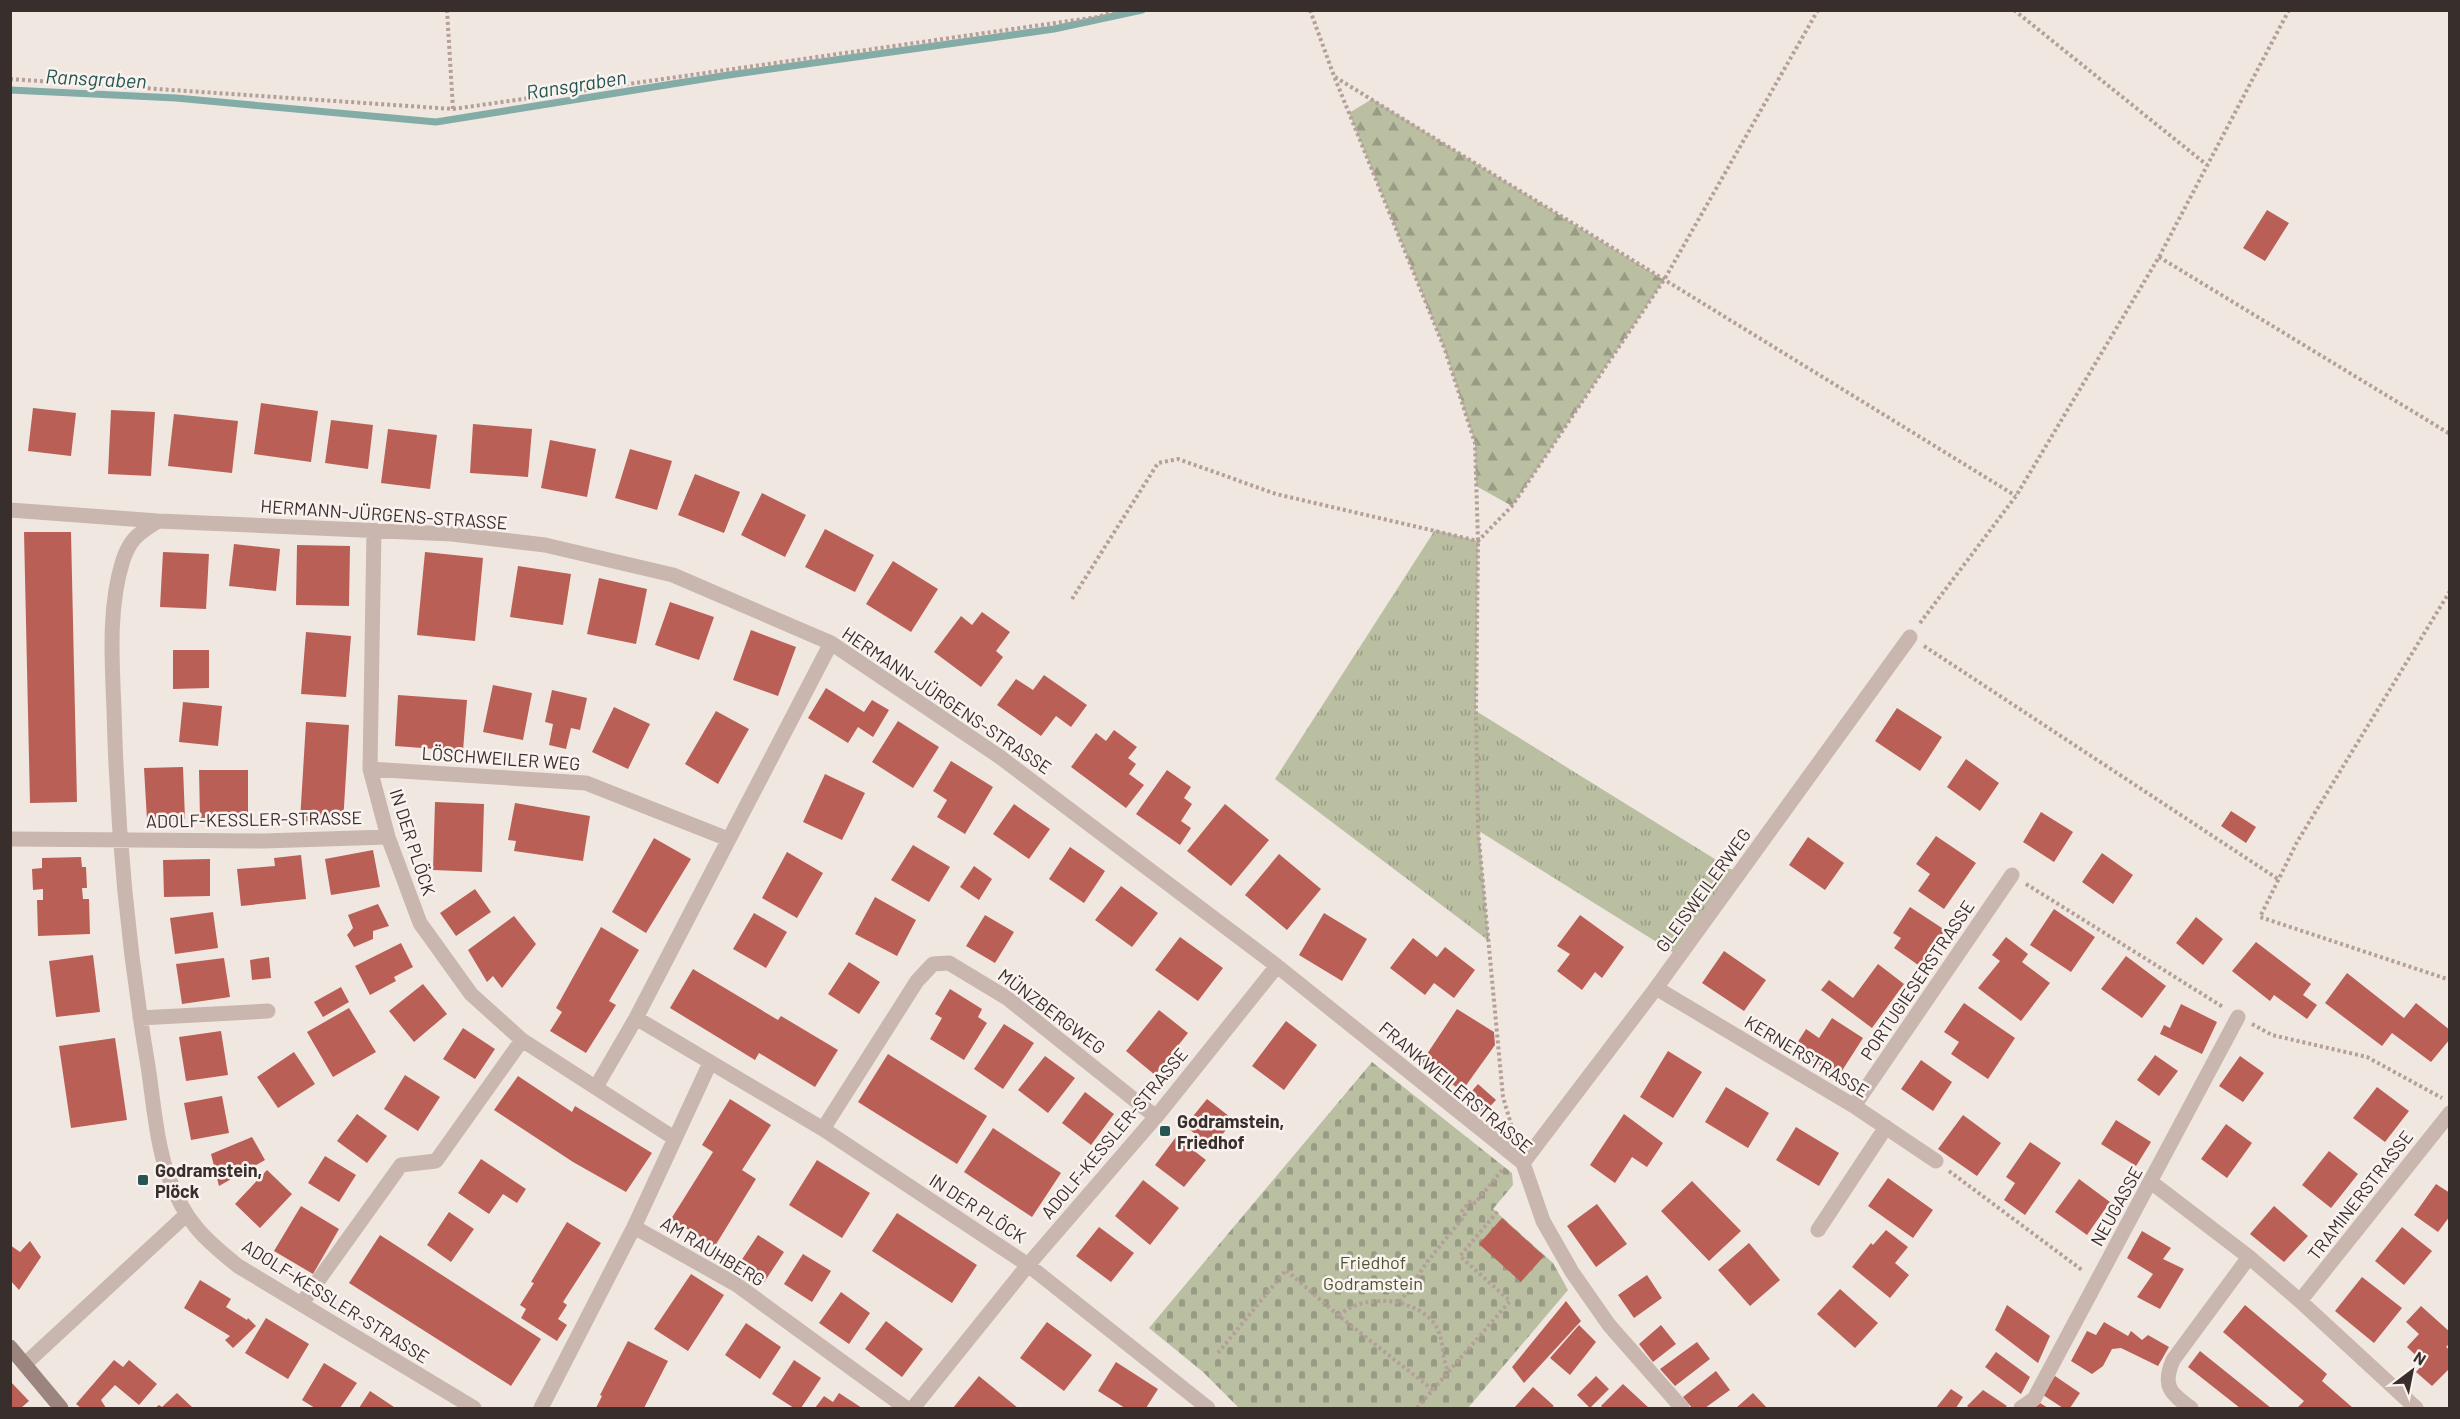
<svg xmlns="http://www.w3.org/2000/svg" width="2460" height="1419" font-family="Barlow,sans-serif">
<defs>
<pattern id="grass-tufts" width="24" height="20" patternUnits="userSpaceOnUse" patternTransform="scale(1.5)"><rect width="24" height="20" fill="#babfa2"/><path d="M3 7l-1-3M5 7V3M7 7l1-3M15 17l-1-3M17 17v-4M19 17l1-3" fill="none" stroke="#989c84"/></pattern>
<pattern id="forest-firs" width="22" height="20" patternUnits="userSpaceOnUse" patternTransform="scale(1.5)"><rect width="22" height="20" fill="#babfa2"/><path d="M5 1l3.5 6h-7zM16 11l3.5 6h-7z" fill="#989c84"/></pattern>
<pattern id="cemetery-stones" width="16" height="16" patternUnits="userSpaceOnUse" patternTransform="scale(1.5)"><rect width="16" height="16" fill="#babfa2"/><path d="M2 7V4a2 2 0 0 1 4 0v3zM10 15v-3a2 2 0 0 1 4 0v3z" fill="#989c84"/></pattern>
</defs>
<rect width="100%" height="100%" fill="#f1e7e1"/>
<path fill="url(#grass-tufts)" d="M1435 530 1478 541 1476 711 1739 874 1679 956 1479 831 1489 941 1275 779Z"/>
<path fill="url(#forest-firs)" d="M1372 99 1664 280 1512 506 1476 486 1475 443 1445 350 1349 113Z"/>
<path fill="url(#cemetery-stones)" d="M1372 1062 1512 1173 1513 1185 1493 1209 1553 1263 1568 1290 1468 1408H1239L1203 1372 1149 1328Z"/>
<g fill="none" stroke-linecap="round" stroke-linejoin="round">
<path stroke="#83aca7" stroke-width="7" d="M10 90 176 98 436 122 722 76 1054 29 1142 10"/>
</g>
<path fill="#ba5f56" d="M2267 210 2289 223 2265 261 2243 248Z
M261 403 318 411 311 462 254 454Z
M33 408 76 413 71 456 28 451Z
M111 410 155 412 151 476 108 474Z
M174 414 238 421 232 473 168 466Z
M331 420 373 425 368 469 325 463Z
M473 424 532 429 528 477 470 473Z
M388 429 437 435 430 489 381 483Z
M550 440 596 449 587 497 541 488Z
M630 449 672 461 657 510 615 498Z
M695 474 740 492 724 533 678 515Z
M762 493 806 515 785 557 741 535Z
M825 529 874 555 855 592 805 567Z
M24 532H71L77 802 30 803Z
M234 544 280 549 276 591 229 586Z
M297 545 350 546 349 606 296 605Z
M163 552 209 554 206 609 160 607Z
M425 552 483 558 475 641 417 635Z
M893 561 938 589 911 632 866 604Z
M518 566 571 574 563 625 510 617Z
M599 578 647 589 636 644 587 634Z
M670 602 714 617 699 660 655 645Z
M982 612 1010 632 996 651 1003 657 981 687 934 652 961 616 972 625Z
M751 630 796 647 778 696 733 680Z
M306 632 351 636 346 697 301 694Z
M173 650H209V688L173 689Z
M1044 675 1087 705 1071 727 1056 716 1041 736 997 705 1016 679 1033 690Z
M493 685 532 693 523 740 483 732Z
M826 688 864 712 872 700 889 710 873 737 858 727 848 743 808 718Z
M552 690 587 698 580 730 571 728 566 749 549 745 553 724 545 722Z
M398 695 467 700 463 751 395 746Z
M183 702 222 706 218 746 179 742Z
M614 707 650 724 628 769 592 752Z
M1897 708 1942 737 1920 771 1875 741Z
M716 711 749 729 718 784 685 764Z
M898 721 939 747 913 788 872 762Z
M306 722 349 725 343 823 300 821Z
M1114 730 1137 747 1128 758 1136 764 1129 774 1144 785 1126 808 1071 767 1096 733 1106 741Z
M1966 759 1999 783 1980 811 1947 787Z
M951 761 993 787 965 834 937 817 947 800 933 791Z
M183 767 185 819 147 820 144 768Z
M199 770H248V817L200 818Z
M1167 770 1191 787 1184 798 1192 804 1181 821 1191 828 1180 845 1136 814Z
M825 774 865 793 842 840 803 822Z
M435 802 484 804 482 872 433 870Z
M515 803 590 816 583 861 514 851 516 841 508 840Z
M1014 804 1050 829 1029 859 993 834Z
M1225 804 1269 840 1231 886 1187 851Z
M2231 811 2256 827 2246 843 2221 826Z
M2041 812 2073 832 2054 862 2023 842Z
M1936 836 1976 863 1944 909 1918 891 1930 874 1916 864Z
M1808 837 1844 863 1825 890 1789 865Z
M654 838 691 859 646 933 612 912Z
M913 845 950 867 929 902 891 880Z
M1070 847 1105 871 1084 903 1049 879Z
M373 850 380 887 331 895 325 859Z
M787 852 823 873 797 918 762 898Z
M2102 853 2133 875 2113 904 2082 882Z
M1279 854 1321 889 1287 930 1245 895Z
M301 855 306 899 241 906 237 869 275 866 274 858Z
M81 857 82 867H86L87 888H82L83 899H89L90 934 38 936 37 900H43V889L33 890 32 869 42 868V858Z
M210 859V896L164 897 163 860Z
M974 866 992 879 979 900 960 887Z
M1121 886 1158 913 1132 947 1095 920Z
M475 889 491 912 456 936 440 913Z
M875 897 916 920 897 956 855 934Z
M378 904 389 926 373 931V939L354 947 347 935 353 928 348 915Z
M1910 907 1945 930 1921 967 1894 948 1901 938 1893 933Z
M2054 909 2095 937 2071 972 2030 945Z
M213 912 218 948 175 954 170 918Z
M754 913 787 932 766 968 733 949Z
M1324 913 1367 939 1342 981 1299 955Z
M985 915 1014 932 995 963 966 946Z
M1580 915 1624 947 1602 978 1595 972 1582 990 1557 971 1570 954 1557 946Z
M514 916 536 944 502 988 493 976 487 982 468 950Z
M2196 917 2223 939 2203 965 2176 943Z
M601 927 639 950 609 1001 616 1005 586 1053 550 1031 562 1012 556 1008Z
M1180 937 1223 968 1198 1001 1155 970Z
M2006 937 2028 954 2022 962 2050 983 2021 1021 1978 988 2000 961 1992 955Z
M1413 938 1437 957 1445 947 1475 970 1454 998 1434 983 1425 995 1390 968Z
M2256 942 2311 984 2303 995 2317 1005 2307 1019 2274 995 2270 1001 2232 971Z
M401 943 413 967 394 977 396 981 370 995 355 966Z
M1724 951 1766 980 1744 1011 1702 983Z
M93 955 100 1012 56 1017 49 961Z
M2126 956 2166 986 2142 1018 2101 989Z
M269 957 271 978 252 980 250 960Z
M224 958 230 997 182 1004 176 964Z
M849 962 880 982 859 1014 828 994Z
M1878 964 1904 984 1872 1028 1821 990 1829 980 1853 998Z
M693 969 778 1020 781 1016 838 1050 815 1087 759 1053 755 1060 670 1008Z
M2347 973 2404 1018 2416 1003 2450 1030V1039L2431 1062 2392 1033 2382 1046 2325 1003Z
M423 984 447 1014 414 1042 389 1011Z
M341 987 349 1002 323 1017 314 1002Z
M950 989 982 1009 978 1017 987 1023 964 1060 930 1039 942 1018 935 1014Z
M1964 1003 2015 1038 1988 1079 1951 1054 1959 1042 1944 1032Z
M2181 1004 2217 1022 2202 1054 2160 1034 2164 1025 2170 1028Z
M349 1008 376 1052 333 1077 307 1032Z
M1457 1009 1494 1032 1495 1045 1462 1091 1421 1063Z
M1159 1010 1188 1033 1155 1075 1126 1051Z
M1832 1018 1863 1038 1838 1077 1794 1048 1806 1029 1819 1038Z
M1286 1021 1317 1045 1284 1090 1252 1066Z
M1004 1024 1034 1043 1003 1089 974 1069Z
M463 1028 495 1049 475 1079 443 1059Z
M221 1031 228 1075 186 1081 179 1037Z
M115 1038 127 1120 71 1128 59 1046Z
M1668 1051 1702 1072 1673 1118 1640 1097Z
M294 1052 315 1084 278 1108 257 1077Z
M888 1054 987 1116 957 1164 858 1102Z
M2155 1055 2178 1071 2159 1096 2137 1080Z
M1045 1056 1075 1078 1048 1113 1018 1090Z
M2240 1056 2264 1073 2243 1102 2219 1086Z
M1921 1060 1952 1082 1933 1111 1901 1089Z
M405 1075 440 1097 418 1131 384 1109Z
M518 1076 572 1112 575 1106 652 1153 626 1192 573 1162 494 1110Z
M1478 1084 1496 1100 1481 1116 1464 1100Z
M1726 1087 1769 1113 1748 1148 1705 1122Z
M2377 1087 2409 1111 2385 1142 2353 1118Z
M1085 1092 1114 1114 1091 1145 1062 1123Z
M222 1096 229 1133 191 1140 184 1103Z
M730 1099 771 1125 742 1170 756 1179 715 1246 671 1219 713 1152 702 1145Z
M1207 1099 1234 1120 1212 1147 1185 1126Z
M357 1114 387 1136 367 1163 337 1141Z
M1624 1114 1663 1143 1647 1167 1632 1157 1615 1183 1590 1165Z
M1963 1115 2001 1143 1977 1176 1938 1149Z
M2116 1120 2151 1142 2136 1166 2101 1144Z
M2226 1124 2252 1143 2227 1178 2201 1159Z
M1796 1127 1839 1153 1819 1186 1776 1160Z
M993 1128 1061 1173 1032 1217 964 1172Z
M252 1137 265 1160 219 1186 211 1154Z
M1176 1137 1206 1160 1184 1187 1155 1165Z
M2030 1142 2061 1163 2025 1215 2004 1200 2015 1183 2006 1177Z
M2329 1151 2358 1174 2331 1208 2302 1185Z
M325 1156 356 1175 339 1202 308 1183Z
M481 1159 526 1189 517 1203 503 1194 489 1214 458 1193Z
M817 1160 870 1193 842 1238 789 1205Z
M267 1170 292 1194 260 1228 235 1204Z
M1888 1178 1933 1210 1913 1238 1868 1206Z
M2079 1179 2110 1202 2087 1235 2055 1212Z
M1143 1180 1179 1208 1150 1245 1115 1216Z
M1692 1181 1741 1231 1709 1261 1661 1211Z
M2436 1184 2450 1193V1216L2438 1232 2414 1215Z
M1597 1204 1627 1244 1596 1267 1567 1226Z
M301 1206 339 1229 313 1274 274 1251Z
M2274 1206 2308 1236 2284 1262 2250 1234Z
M449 1212 474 1229 451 1262 427 1245Z
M897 1213 977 1265 952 1303 872 1251Z
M1502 1218 1544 1256 1521 1282 1479 1244Z
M567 1222 601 1243 563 1302 567 1305 558 1319 567 1325 557 1341 521 1318 526 1309 520 1305 534 1283 531 1282Z
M1099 1227 1134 1253 1111 1282 1076 1256Z
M2402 1227 2432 1251 2404 1285 2375 1261Z
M1886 1230 1908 1247 1895 1263 1909 1275 1890 1298 1852 1267 1871 1243 1873 1245Z
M2142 1231 2171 1248 2163 1259 2184 1269 2160 1309 2137 1297 2153 1274 2127 1258Z
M380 1235 541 1339 511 1386 349 1283Z
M758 1235 784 1252 763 1284 737 1267Z
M30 1241 41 1257 19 1290 10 1280V1245L20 1252Z
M1749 1243 1780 1280 1750 1306 1718 1270Z
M803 1254 831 1271 812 1302 784 1284Z
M691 1274 724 1295 688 1351 654 1329Z
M1647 1275 1662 1298 1634 1318 1618 1295Z
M2362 1277 2402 1308 2374 1343 2335 1311Z
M200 1280 231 1299 226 1307 247 1320 248 1318 256 1326 233 1348 225 1340 230 1336 184 1308Z
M1840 1289 1878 1323 1855 1348 1817 1314Z
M841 1292 870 1313 849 1344 819 1323Z
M1566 1301 1581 1321 1524 1383 1512 1367Z
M2007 1305 2050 1336 2038 1363 1995 1330Z
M2245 1305 2327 1374 2322 1381 2353 1408H2297L2304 1401 2223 1332Z
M2421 1306 2450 1332V1343L2446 1347 2450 1350V1368L2432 1386 2416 1372 2424 1363 2407 1347 2419 1334 2406 1322Z
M266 1318 309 1344 288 1379 245 1353Z
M886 1321 923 1349 902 1377 865 1349Z
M1047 1322 1092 1355 1064 1391 1020 1358Z
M2104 1322 2128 1336 2131 1331 2142 1340 2148 1335 2169 1347 2158 1366 2121 1348 2112 1349 2103 1366 2092 1374 2071 1361 2087 1331 2096 1335Z
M746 1323 781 1347 760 1379 725 1355Z
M1579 1325 1596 1342 1570 1375 1550 1358Z
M1661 1325 1676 1344 1653 1362 1639 1344Z
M628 1341 668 1361 644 1408H596L602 1396 600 1395Z
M1697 1342 1710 1359 1675 1386 1660 1369Z
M2200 1351 2271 1408H2240L2188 1367Z
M1996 1352 2030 1377 2021 1394 1985 1367Z
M114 1360 123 1367 129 1360 157 1384 139 1405 115 1385 101 1400 106 1408H81L76 1404Z
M794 1360 821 1378 801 1408H794L772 1394Z
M1116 1362 1158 1389 1146 1408H1125L1098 1391Z
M324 1363 357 1383 340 1408H315L302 1400Z
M1716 1371 1730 1390 1705 1408H1692L1683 1397Z
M979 1376 1013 1404 1018 1408H953Z
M1596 1376 1609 1389 1590 1408 1577 1395Z
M2055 1376 2080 1393 2070 1408H2063L2043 1395Z
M10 1381 29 1401 21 1408H10Z
M1623 1384 1649 1408H1603L1601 1406Z
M1533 1387 1554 1406 1551 1408H1514Z
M1951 1389 1963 1397 1956 1408H1936Z
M1983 1390 2007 1406 2004 1408H1970L1967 1406Z
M370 1391 394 1407 393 1408H359Z
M177 1393 193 1408H155L159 1405 162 1407Z
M839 1393 862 1408H815L824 1396 833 1402Z
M1753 1393 1767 1408H1736Z
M2040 1403 2048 1408H2034Z"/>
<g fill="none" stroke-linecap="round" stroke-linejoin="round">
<path stroke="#b4a098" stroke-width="4" stroke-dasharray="3 3" stroke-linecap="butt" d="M447 10 453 109
M1310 10 1334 76 1445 350 1475 443 1478 541 1476 711 1478 830 1503 1097 1513 1131
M2014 10 2207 165
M1335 77 2016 496
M10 79 453 109 1097 17 1119 10
M2159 257 2450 434
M2450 591 2297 842 2260 917 2450 980
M1072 599 1158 463 1178 459 1276 494 1478 541 1512 506 1664 280 1818 10
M1920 623 2016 496 2159 257 2289 10
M1924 646 2278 879
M2026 884 2223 1007
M2252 1024 2272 1035 2367 1057 2442 1098
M1949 1171 2082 1270
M1400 1302 1427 1262 1465 1215 1461 1212 1471 1200 1475 1203 1504 1168
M1339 1316C1363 1291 1423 1298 1438 1330 1444 1343 1442 1358 1448 1371
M1218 1353 1286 1270 1339 1316 1433 1390
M1417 1408 1510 1301 1460 1256 1498 1211"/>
<path stroke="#c9b6ae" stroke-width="15" d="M10 510 158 521 452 534 545 545 673 575 831 643 1000 757 1277 966 1523 1163 1543 1221 1572 1272 1609 1325 1682 1408
M158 521C140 533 131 537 123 560 108 607 112 661 114 709 117 829 128 948 148 1066 153 1099 157 1148 169 1178 185 1221 203 1238 238 1266L474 1408
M374 530 370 769 388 837 420 923 471 994 522 1040 674 1138
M370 769 586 783 728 839
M10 839 263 841 388 837
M1656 988 1854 1106 1936 1161
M140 1018 268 1011
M636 1018 823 1129 1028 1265 1208 1408
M596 1087 636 1018 831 643
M1854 1106 2012 875
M823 1129 917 981 933 964 949 963 1007 998 1156 1117
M1523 1163 1656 988 1910 637
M2151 1182 2249 1257 2300 1301 2416 1408
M634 1227 710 1063
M1818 1230 1886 1127
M2300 1301 2450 1113
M302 1303 401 1165 436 1161 522 1040
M25 1364 186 1215
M541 1408 634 1227 737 1285 906 1408
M913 1408 1028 1265 1160 1112 1277 966
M2021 1408 2034 1399 2238 1017
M2191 1408C2170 1393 2162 1386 2173 1360L2249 1257"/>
<path stroke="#9c857f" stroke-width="15" d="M10 1347 61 1408"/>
</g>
<g fill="#255651" stroke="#f9f2ee" stroke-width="2">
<rect x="1159" y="1125" width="12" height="12" rx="3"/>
<rect x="137" y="1174" width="12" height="12" rx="3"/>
</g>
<g text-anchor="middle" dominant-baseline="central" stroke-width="5" stroke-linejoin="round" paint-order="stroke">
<g font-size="18" fill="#382e2c" stroke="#f9f2ee">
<text transform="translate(384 514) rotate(4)">HERMANN-JÜRGENS-STRASSE</text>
<text transform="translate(947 700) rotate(34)">HERMANN-JÜRGENS-STRASSE</text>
<text transform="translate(501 758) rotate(4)">LÖSCHWEILER WEG</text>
<text transform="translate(254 819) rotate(-1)">ADOLF-KESSLER-STRASSE</text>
<text transform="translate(413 842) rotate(72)">IN DER PLÖCK</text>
<text transform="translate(1703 890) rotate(-54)">GLEISWEILERWEG</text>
<text transform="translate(1917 980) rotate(-56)">PORTUGIESERSTRASSE</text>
<text transform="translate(1052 1011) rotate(37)">MÜNZBERGWEG</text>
<text transform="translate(1807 1056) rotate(31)">KERNERSTRASSE</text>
<text transform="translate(1456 1087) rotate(40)">FRANKWEILERSTRASSE</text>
<text transform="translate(1114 1133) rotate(-50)">ADOLF-KESSLER-STRASSE</text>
<text transform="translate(2360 1195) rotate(-52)">TRAMINERSTRASSE</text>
<text transform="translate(2116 1206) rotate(-61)">NEUGASSE</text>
<text transform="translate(978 1208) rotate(33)">IN DER PLÖCK</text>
<text transform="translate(713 1251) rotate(31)">AM RAUHBERG</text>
<text transform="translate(336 1301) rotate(32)">ADOLF-KESSLER-STRASSE</text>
</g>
<g font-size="18" font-weight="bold" fill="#382e2c" stroke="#f9f2ee" text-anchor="start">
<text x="1177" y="1121">Godramstein,<tspan x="1177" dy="21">Friedhof</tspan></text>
<text x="155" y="1170">Godramstein,<tspan x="155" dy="21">Plöck</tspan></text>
</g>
<g font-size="18" fill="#4d5432" stroke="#f9f2ee">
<text x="1373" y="1262">Friedhof<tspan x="1373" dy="21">Godramstein</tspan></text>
</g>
<g font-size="20" font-style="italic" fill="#255651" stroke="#f9f2ee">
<text transform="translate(96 78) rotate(3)">Ransgraben</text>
<text transform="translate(576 84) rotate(-9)">Ransgraben</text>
</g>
</g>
<rect width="2460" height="1419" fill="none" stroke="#382e2c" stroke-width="24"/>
<g transform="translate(2412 1371) rotate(32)" stroke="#f9f2ee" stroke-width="4.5" paint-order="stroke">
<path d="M0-4.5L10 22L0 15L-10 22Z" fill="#382e2c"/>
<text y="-9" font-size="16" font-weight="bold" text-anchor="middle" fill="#382e2c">N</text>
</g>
</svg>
